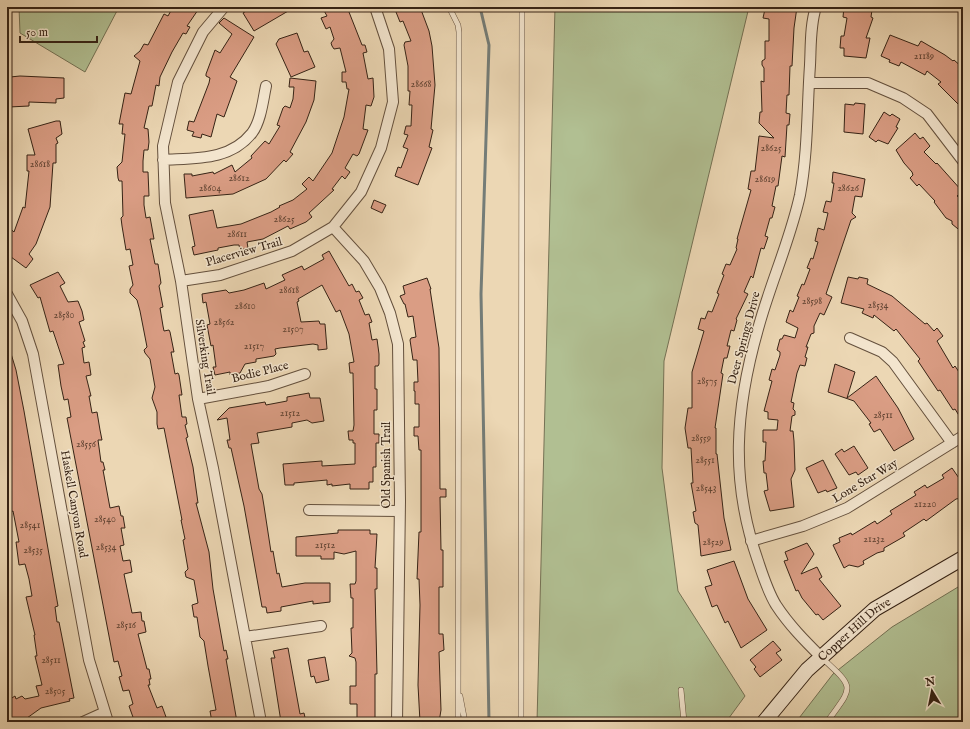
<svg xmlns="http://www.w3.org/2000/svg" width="970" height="729" font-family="'IM FELL English',serif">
<rect width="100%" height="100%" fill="#ecd7b4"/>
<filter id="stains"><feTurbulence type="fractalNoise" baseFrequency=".005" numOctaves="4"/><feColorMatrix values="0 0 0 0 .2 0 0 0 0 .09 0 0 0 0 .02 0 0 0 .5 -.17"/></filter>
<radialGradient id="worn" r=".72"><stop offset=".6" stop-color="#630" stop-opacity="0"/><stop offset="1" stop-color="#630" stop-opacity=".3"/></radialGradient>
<path fill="#b1bf92" stroke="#747154" d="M19 7H119L85 72 20 33Z
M555 7H749L664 361 662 468 678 591 745 696 726 722H537Z
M963 584V722H796L833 674 892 627Z"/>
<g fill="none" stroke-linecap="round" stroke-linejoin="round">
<path stroke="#747c77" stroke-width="3" d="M480 7 489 45 481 294 489 722"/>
</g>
<path fill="#da9d84" stroke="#362315" d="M173 7H200L187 26 190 27 186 34 183 33 172 52 160 77 159 86 156 85 152 106H149L144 128 148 129 149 142 148 150H144L143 161V172H148L149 196H144V205L146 218 150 217 154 239H150L155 264H158L161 283 159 286 163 307 160 308 163 326 164 331 169 330 170 332 174 352H171L175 374 178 373 179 375 182 395H179L182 417H186L187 424 185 425 188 437 186 438 193 467 198 503H196L209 552 213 589 224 651 226 650 228 659H226L237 722H212L210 711 216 710 208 666 204 641 200 637 197 617H194L192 605 198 603 194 580 186 577 185 572 188 569 183 540 185 539 181 520H182L164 428 158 429 157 424V412L152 398 155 387 150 359 145 353 144 350 147 347 140 311 137 300 130 293V289L133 285 129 266 133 265 130 249 126 250 122 226 121 218 123 216 122 181H119L118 178 117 167 122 162 125 134H122L123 124H119L125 93 131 94 140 61 134 56 140 51 144 44 148 45 164 14 168 16Z
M253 7H295L254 31 243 13Z
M322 7H347L362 45H365L367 52 363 53 368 79 373 78 374 97 371 106 366 105 363 129 368 130 359 154 357 156 353 154 345 168 350 172 345 179 342 176 332 189 334 190 309 213 312 217 306 222 290 229 288 226 263 239 247 242 248 248 240 250 239 245H234L218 248V250L194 255 192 247 195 246 189 215 213 210 217 228 241 224 271 212 280 207 279 206 293 200 307 189 302 184 309 177 313 181 332 153 344 117 349 89H347L346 82H342V72H346L340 48 334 49 332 46 331 43 334 39 330 27 326 29 321 18 327 16Z
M394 7H420L429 31 432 46 435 85 431 129 433 130 429 147 432 148 418 185 395 176 398 167 401 168 408 149 403 147 408 135 404 134 406 126H411L412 105H409L410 91H408V66L404 45 405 42 411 41 403 21 400 22Z
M768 7H797L794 28 792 66H790L789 95H787L786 113 790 114 789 125H787L785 157 782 156 778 186H776L772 206 775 207 772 218H770L765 236 768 237 764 249 761 248 753 278 751 276 744 292 748 294 736 319 737 320 734 331 731 330 727 346H730L727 358H724L721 373 723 374 715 428H716V454H717L724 518 731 550 701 556 698 525 695 523 693 512 696 511 691 483H693L691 448H688L685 428 688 408H692V372L704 331 698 329 701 318 705 319 708 311 712 312 719 294 717 293 724 275 722 274 726 264 730 265 737 249 736 248 738 239H737L751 190 748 189 751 171H755L759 136 774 138 759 123 760 112H762L761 81 764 82V68L762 65V61L765 59V41H769V19L763 18 765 9 767 10Z
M844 7 872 10 871 17 873 18 866 38H870L866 58 844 56V48H840L841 36H844L847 18 843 17Z
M224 18 254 37 230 77 237 81 224 117 217 114 211 137 202 134 201 138 192 136 194 132 187 130 189 121 194 122 209 83 210 78 206 76V74L215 50 220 53 232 34 219 23Z
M297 33 304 52 308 51 315 67 291 77 276 44 279 39Z
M890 35 918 46 921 41 945 55 953 61 954 60 963 68V109L938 84 941 82 927 71 925 75 901 62 899 66 889 62 890 60 881 56Z
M20 76 64 78V98L56 99V103L29 102V106L9 107 10 77Z
M290 78 316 81 314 100 306 122 290 152 293 154 286 162 284 160 266 179 233 194 186 198 184 174H192V176L213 172 214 174 232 165 235 172 252 158 251 156 265 141 269 144 280 126 277 125 283 108 285 106 290 108 293 99 294 87H289Z
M855 103 865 104 863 134 844 132 845 104 854 105Z
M884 112 890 116 892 114 900 119 896 127 898 128 888 144 878 140 876 142 869 137Z
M56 121H60L62 134 56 138 58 143 56 144V163H53L50 207 36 244 29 254 33 259 26 268 7 254V226L14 232 23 207 25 208 29 171H27V155H35L28 129Z
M915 133 920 139 923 137 930 146 924 152 936 164 937 163 962 191 957 196 963 201V233L952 224V221L946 218 934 202 935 201 919 184 917 186 910 178 913 175 912 172 904 163 896 150Z
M833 172 865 179 862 197 855 196 852 213 856 217 851 220 826 294 832 297 824 315 820 313 814 326V333L811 334 806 347H808L805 357 807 358 805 366 800 365 797 373 791 402 794 403 793 409 795 411V415L792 416 790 431H793L794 441 795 470 791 479 794 507 770 511 764 491 768 490 766 473H764L763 461H765L766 442H763V430H777L778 420 768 419V412L764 411 772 381 769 380 772 369 775 370 780 355V352L777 350 780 339H782L784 335 795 338 798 328 786 322 790 310 793 312 799 297 797 296 802 284 804 285 810 269 807 268 811 258 813 259 818 242 815 241 818 228 824 230 828 213 823 212 826 201 831 202 834 183H832Z
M374 200 386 205 382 213 371 208Z
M329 251 349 286 352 284 356 292 359 291 363 298 359 300 365 315 369 314 372 322 369 323 372 340 377 339 379 354V364L378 366H375V389H377V410H374V434H379V443H376V467H373V482H369V489H350V484L332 486V484L327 485V480L294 483V485H285L283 464 322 461V466L355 464V443H353V440H349L348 431H353L354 425 353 373H350L349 363 354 362 349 334 340 310 336 312 322 285 298 299 299 301 297 302 301 322 319 321 320 324H325L327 349 318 350V345L313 344 280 348 275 349 276 354 274 356 256 359V362L245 364 240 373 230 375V372L215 375 213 367H216L213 345 211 346 207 325 210 324 206 302 203 303 202 294 226 290 229 293 244 290 264 283 266 289 285 280 282 275 302 266 304 270 324 259 322 255Z
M58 272 65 283 60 286 68 302 78 301 82 311 84 320 79 322 85 341 83 342 85 347 82 348 84 363 89 362 91 375 86 376 91 396H89L92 413 97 412 100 430 102 440H98L101 462H103L105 470H103L110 508 119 506 121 516H123L125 528H121L124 545 120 546 123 561 130 560 132 572 124 574 132 613 141 612 142 621H144L146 632 138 634 147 669H149L151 679H149L150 685H148L157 708 162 706 166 717 154 722H139L138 719 134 720 129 706 133 704 129 690 123 691 119 677 122 676 118 661 114 662 67 418 71 417 68 399 64 400 61 386 58 365 64 364 53 331 50 332 40 297 38 298 30 285Z
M848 277 858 279 859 277 868 279 867 284 892 296 925 324 927 323 934 331 937 328 943 336 937 341 953 368 955 366 959 372H963V422L955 409 953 410 940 390 938 391 918 361 920 359 896 329 894 331 874 315 873 318 862 313 864 309 841 303Z
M427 278 431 289H430L439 348 440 489H446V497H440L441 550H443V587H439V634H443L444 650 439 652 441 710 439 722H420L418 685 420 605 419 579H417L419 532H421V450H419L418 436H414V427H419V404H415V391H414V382H418L417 360H413L410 340 411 338 416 337 413 316 408 317 405 304H404L400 296 405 294 403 286Z
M7 347H9L16 370 24 411 58 606 55 607 57 622H59L74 698 69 699 70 701 41 708 27 718 29 722H13L7 713V701L15 696 16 699 22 696 25 699 39 696 36 686 42 685 35 656H37L34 635H35L26 597 32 596 29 579 25 564 19 565 16 542H19L13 511 10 512 9 509 7 510V466L9 465 7 456Z
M835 364 855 372 847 398 876 376 898 408 914 439 894 451 880 429 874 432 869 424 871 423 854 401 828 392Z
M309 393 310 398H320L324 421 312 423 307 420 292 423V427L257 433 259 443 251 444 259 489 262 494 264 506 271 552 273 551 277 574 279 573 282 587 305 583H330V602L313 604V601L281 607V611L267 613 266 607H262L244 506 231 448H229L227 440H230L227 418 217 420 229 408 265 402 266 405 287 401V397Z
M854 446 868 468 858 475 856 472 849 475 835 454 842 449 844 452Z
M823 460 837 488 827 492 826 490 818 493 806 468Z
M952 468 963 484 962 498 956 499 926 521 924 519 903 533 905 536 884 548V551L877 553 863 561 864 564 858 567 849 565 844 568 833 545 840 542 839 538 851 533 852 535 875 521 877 524 892 514 890 511 916 495 914 492 925 485 927 488 944 478 942 475Z
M338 530H370V534H377L375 568H377V589H375L377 674H375V722H357V704H350V686H356V662L355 658 349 656 352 653 351 628H353V598H351L350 584H355L356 581V551L344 554 334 552V559H321V556H296V537L338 533Z
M807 543 814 554 801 574 817 567 822 577 819 579 841 606 823 620 818 614 816 615 802 598 798 590 796 591 784 561 788 560 785 552Z
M734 561 748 599 767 630 741 648 728 621 725 623 717 605 712 607 705 587 712 585 707 570Z
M773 641 781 650 776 653 782 660 760 677 754 669 756 667 750 660Z
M288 648 300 714 304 713 306 722H281L271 658H275L273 651Z
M325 657 329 680 316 683 314 676 311 677 308 660Z"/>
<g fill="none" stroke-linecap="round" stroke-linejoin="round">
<g stroke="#64503d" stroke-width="6">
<path id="service" d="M449 7 458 25 459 32 458 722
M822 658C856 689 853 686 827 722
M681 690 684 722
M460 696 465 722
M521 722 522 7"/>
</g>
<g stroke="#64503d" stroke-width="12">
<path id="minor" d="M224 7 203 32 178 82 163 146 165 203 181 281 198 399 213 468 261 722
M816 7C810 25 811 46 810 65 807 108 808 152 800 195 790 241 770 284 758 329 735 410 730 481 758 561 763 576 768 592 776 605 789 625 805 641 821 657
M809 83H868L903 98 927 114 963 161
M163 160C195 158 230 161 252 133 261 121 263 100 266 86
M333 227 364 261 380 288 390 313 398 344 400 501 397 722
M181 281 220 275 292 251 333 227 361 192 381 148 393 102 389 49 375 7
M7 294 22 321 33 354 89 660 108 722
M850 338 882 352 893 362 952 443
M198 399 269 386 305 374
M309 510 399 511
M751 541 803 526 847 508 963 436
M245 637 321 626
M83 722 103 713"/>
</g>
<g stroke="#362315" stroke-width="16">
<g id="secondary">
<path id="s1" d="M764 722 807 670 875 609 963 558"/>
</g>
</g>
<use href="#service" stroke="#f3e5ce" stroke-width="5"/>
<use href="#minor" stroke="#f3e5ce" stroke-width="10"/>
<use href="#secondary" stroke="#f3e5ce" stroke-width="14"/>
</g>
<g text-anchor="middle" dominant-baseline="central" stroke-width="3" stroke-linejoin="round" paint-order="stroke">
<g font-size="10" fill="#5f4231">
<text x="924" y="56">21189</text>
<text x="421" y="84">28668</text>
<text x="771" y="148">28625</text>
<text x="40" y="164">28618</text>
<text x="239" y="178">28612</text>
<text x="765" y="179">28619</text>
<text x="210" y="188">28604</text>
<text x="848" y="188">28626</text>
<text x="284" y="219">28625</text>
<text x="237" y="234">28611</text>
<text x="289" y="290">28618</text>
<text x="812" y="301">28598</text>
<text x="878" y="305">28534</text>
<text x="245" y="306">28610</text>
<text x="64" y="315">28580</text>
<text x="224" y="322">28562</text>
<text x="293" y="329">21507</text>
<text x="254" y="346">21517</text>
<text x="707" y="381">28575</text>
<text x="290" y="413">21512</text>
<text x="883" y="415">28511</text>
<text x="701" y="438">28559</text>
<text x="86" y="444">28556</text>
<text x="705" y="460">28551</text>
<text x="706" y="488">28543</text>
<text x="925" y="504">21220</text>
<text x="105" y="519">28540</text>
<text x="30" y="525">28541</text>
<text x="874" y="539">21232</text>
<text x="713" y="542">28529</text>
<text x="325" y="545">21512</text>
<text x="106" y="547">28534</text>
<text x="33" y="550">28535</text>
<text x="126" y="625">28516</text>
<text x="51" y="660">28511</text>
<text x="55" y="691">28505</text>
</g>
<g font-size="12" fill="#362315" stroke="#f3e5ce">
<text transform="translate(244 252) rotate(-16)">Placerview Trail</text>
<text transform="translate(744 338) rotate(-75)">Deer Springs Drive</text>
<text transform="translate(205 357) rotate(81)">Silverking Trail</text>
<text transform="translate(260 372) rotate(-14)">Bodie Place</text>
<text transform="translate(386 465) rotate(-90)">Old Spanish Trail</text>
<text transform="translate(865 481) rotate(-31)">Lone Star Way</text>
<text transform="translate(74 504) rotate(80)">Haskell Canyon Road</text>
<text stroke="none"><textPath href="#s1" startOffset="130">Copper Hill Drive</textPath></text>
</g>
</g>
<rect width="970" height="729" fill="none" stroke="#ecd7b4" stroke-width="24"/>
<rect x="8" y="8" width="954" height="713" fill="none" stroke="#362315" stroke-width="2"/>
<rect x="12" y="12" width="946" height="705" fill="none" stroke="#362315"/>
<g transform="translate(932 691) rotate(350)" stroke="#f3e5ce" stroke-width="3" paint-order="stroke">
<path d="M0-3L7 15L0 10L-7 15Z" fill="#362315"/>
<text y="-6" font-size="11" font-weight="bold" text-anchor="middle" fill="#362315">N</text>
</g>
<path d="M20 36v6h77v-6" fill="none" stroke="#362315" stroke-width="2"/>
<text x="26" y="36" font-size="12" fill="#362315" stroke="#f3e5ce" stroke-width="3" paint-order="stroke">50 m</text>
<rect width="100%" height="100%" filter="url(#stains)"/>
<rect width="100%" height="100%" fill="url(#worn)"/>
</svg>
